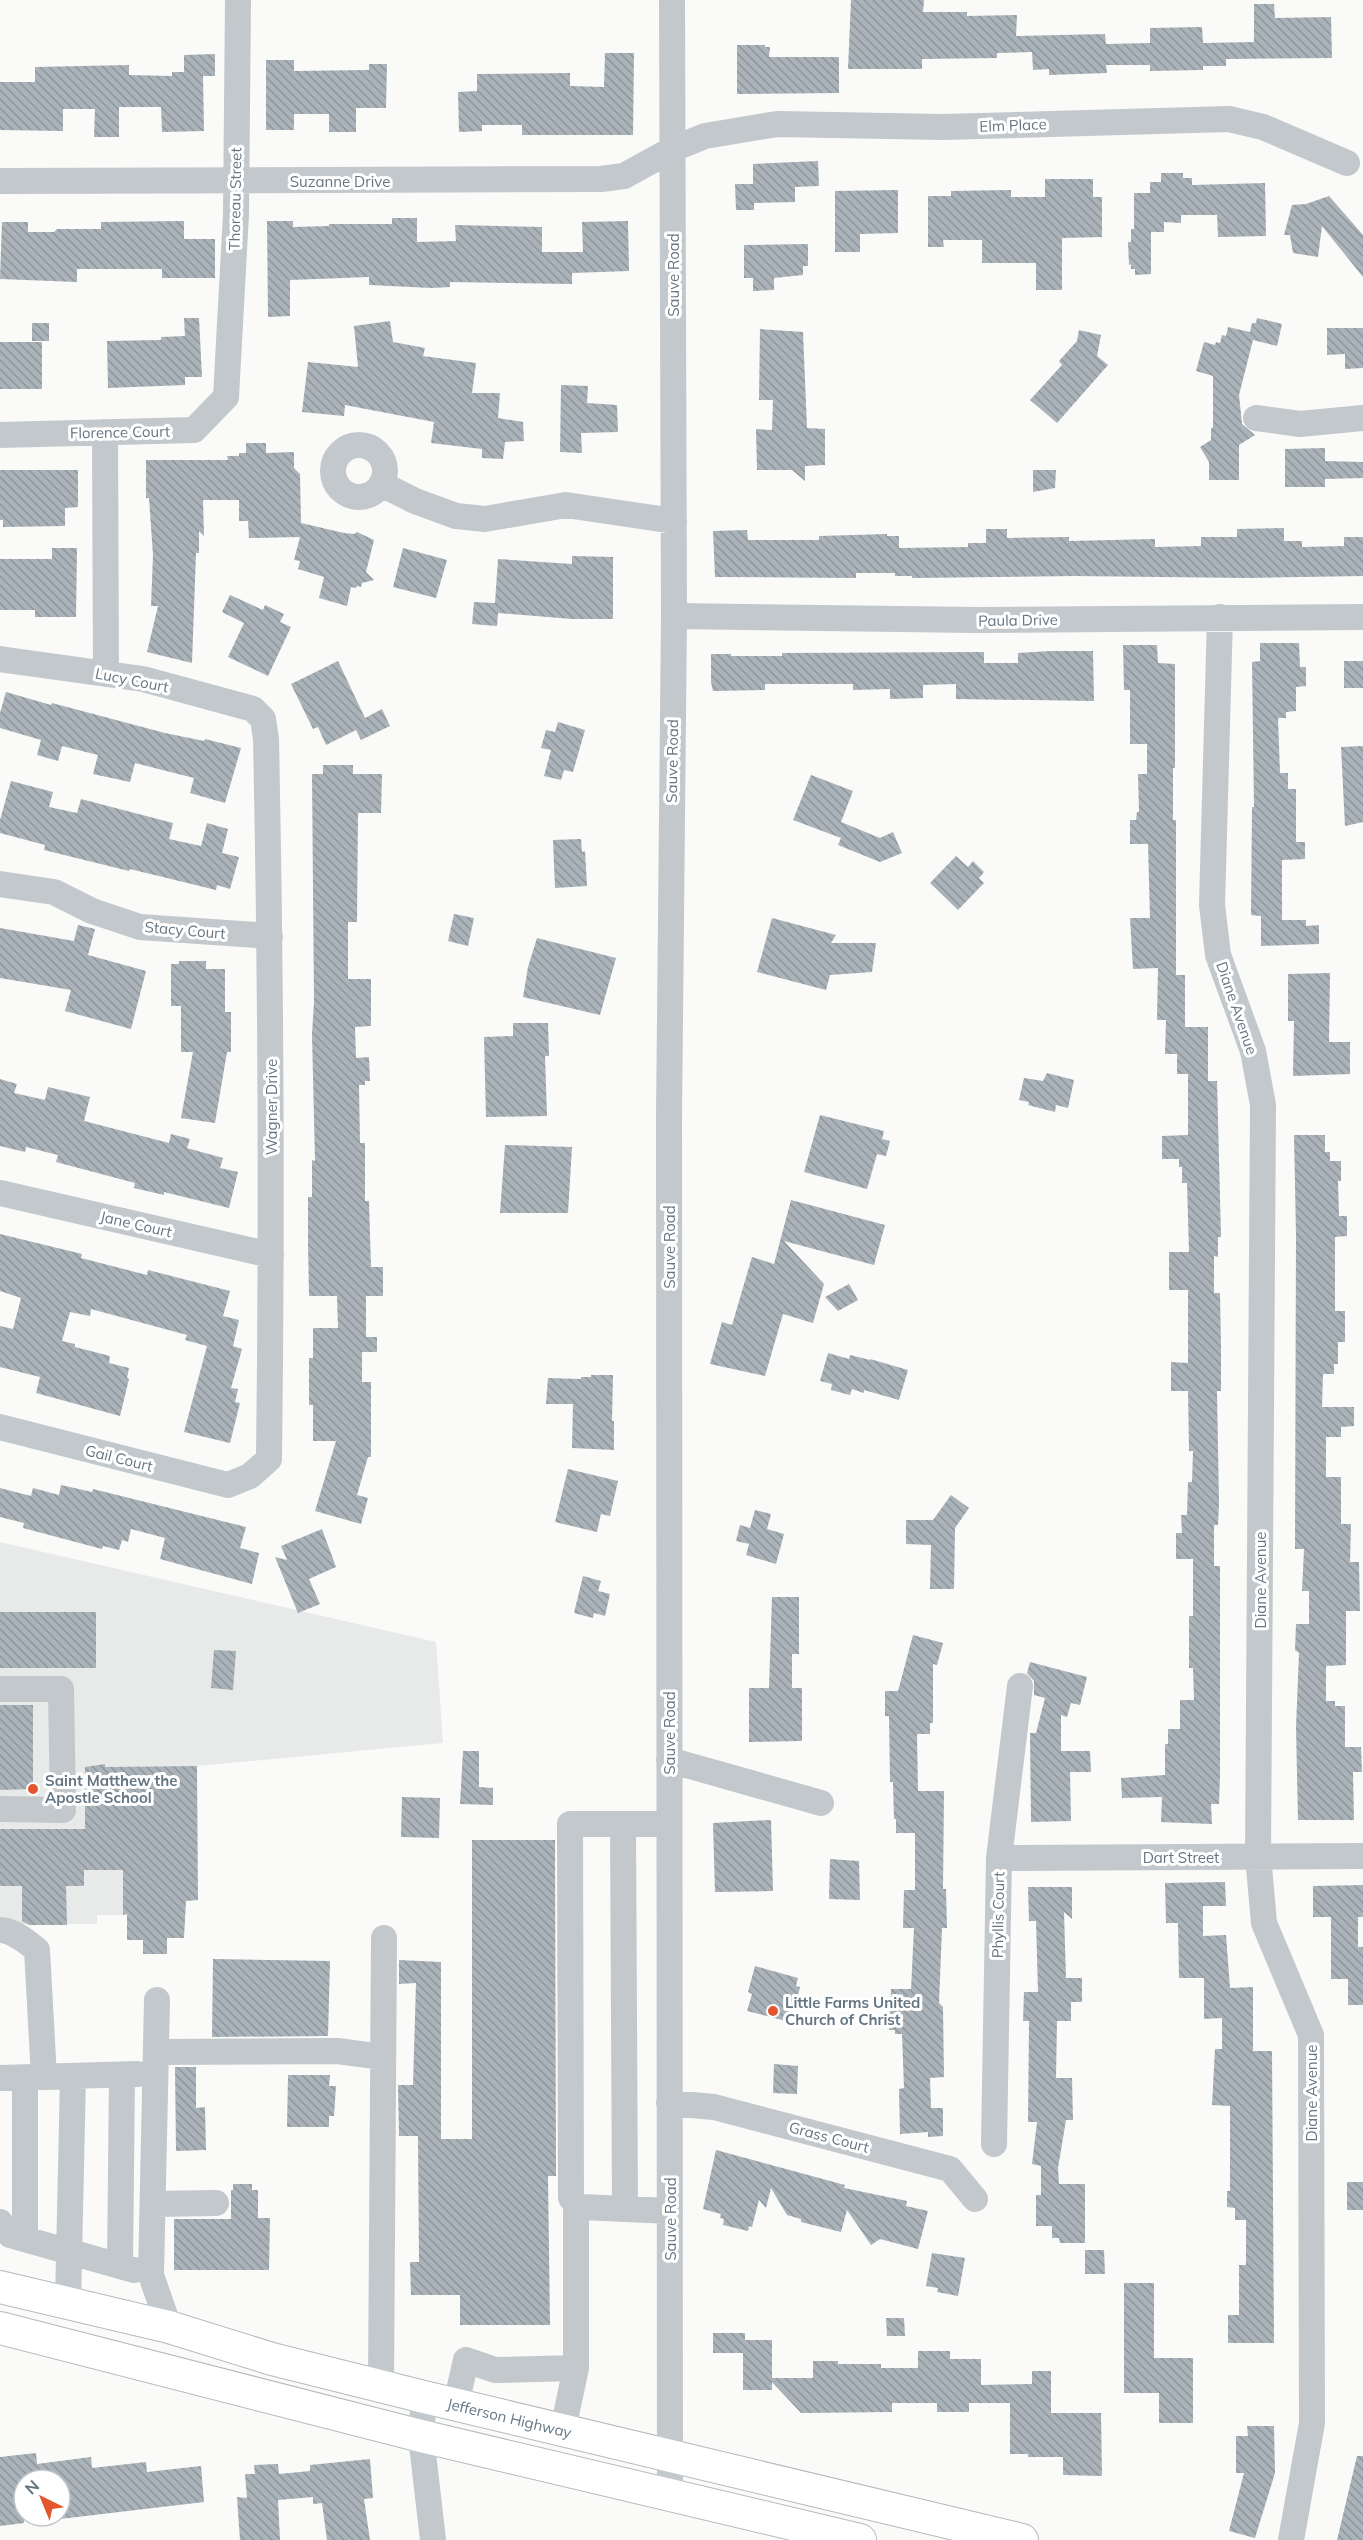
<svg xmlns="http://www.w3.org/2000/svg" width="1363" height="2540" font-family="Mulish,sans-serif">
<defs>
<pattern id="building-back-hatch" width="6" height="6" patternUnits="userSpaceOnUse" patternTransform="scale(1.5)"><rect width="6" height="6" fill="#aab3b9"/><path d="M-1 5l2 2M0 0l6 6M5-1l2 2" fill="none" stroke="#8e969c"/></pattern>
</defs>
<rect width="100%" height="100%" fill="#fafaf8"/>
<path fill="#e8e9e9" d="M0 1542 436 1642 443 1743 197 1766 106 1767V1816L123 1837V1915H97V1924H0Z"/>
<path fill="url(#building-back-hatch)" d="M851 0H924L923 12H967V16L1017 15 1016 36 1105 34 1106 44 1150 43V28L1202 27 1203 43 1254 42V4H1274L1275 18 1331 17 1332 58 1226 59V66H1203V70L1150 71V65H1106L1107 73 1049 75V69L1033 70 1032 52 997 53V58L922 59V69H848Z
M737 45H765V47H770L769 57H839V93L737 94Z
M605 53H634L633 135H522V125H482V131L459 132 458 92 477 91V74L570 73V86L604 87Z
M215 54V76H203L204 131 162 132 161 107H119V137H94L95 109H63V131L0 130V82H35V67L129 65V75L172 76V72H184V55Z
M266 60H294V71L369 70V64H387L386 108H356V132H329V114H294V130H266Z
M818 161 819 186 795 187V202L754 203V210H736L735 184H753V164Z
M1161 173H1183V178H1192V185L1265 183 1266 236 1218 237 1217 215H1181V223L1164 222V232H1151V274L1135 275V269H1131V264L1129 265 1128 242H1131V229H1134V193H1150V182H1161Z
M1045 179H1093V197H1102V237L1062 238V290H1036V263H982V240H943L944 247H928V196H951V191L1011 190V197H1045Z
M898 190V233L860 234V252H835V191Z
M1329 196 1363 235V277L1322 226 1318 257 1293 253 1290 235H1284L1292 205 1306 204Z
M392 218H417V242L456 241 455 225 542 227V252H583L582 222 628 221 629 271 572 273V284L450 282V287L432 288 369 285V277L290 280V316L268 317 267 221H293V227L329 226V224H392Z
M184 221V239H215V278H162V269H77V282L0 279 2 222H28V232H54L57 229H101V222Z
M808 244V266H803V275L774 278V290L753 291V278H744V245Z
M184 318H199L202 377H185V385L108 388 107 341 161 340V337L185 336Z
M1257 318 1282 324 1277 346 1253 340 1239 395 1242 424 1255 435 1239 445V480H1209V462L1200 447 1211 440V429L1213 427V376L1196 371 1204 342 1215 345 1216 342 1220 343 1222 335 1226 336 1228 327 1250 332 1252 323H1256Z
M390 321 393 342 425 348 423 356 476 363 472 393H500L498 418 523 422 524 441 505 442 503 459 482 458V449L431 443 434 422 345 405 344 416 302 412 308 362 358 367 354 326Z
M32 323H49V341H32Z
M1327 328H1363V368L1345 369V354L1327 355Z
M760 329 803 332 807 428 825 429V465L805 466V481L792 470H757L756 429 772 430 773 400H759Z
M1079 330 1101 335 1097 356 1108 365 1057 423 1030 400 1062 365 1059 361 1077 341Z
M0 342H42V389H0Z
M561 385 588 386 587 403 617 405 618 432 581 433 582 453 560 452Z
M246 443H266V453L294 452V468L300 474 301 523 344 533 354 534 357 532 374 540 366 572 374 580 362 583 361 587 357 586 356 588 351 587 347 606 319 598 324 577 298 569 300 561 294 560 300 537 249 538 248 521H239V500H203L204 536 199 531V553H196L192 663 147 652 158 606H151L153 555 149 498H146V460H228L227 456H239V453H246Z
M1325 448V461L1363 462V478L1325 479V487H1285V449Z
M0 470H78V507L65 508V526L3 527V520H0Z
M1033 470H1056L1055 488 1033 492Z
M1284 528V541H1302V547L1344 546V537H1363V576L1247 578 1074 576 912 578V576H895V573H856V578L715 577 713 531 747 530 748 540H819V536L887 534V536H899V548L968 547V543H986V529H1007V538L1069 537V541L1155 539V547L1201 546V537H1237V529Z
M52 548H77L76 617H35V610H0V559H52Z
M403 548 447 560 436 598 393 587Z
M572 556 613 557V619H572L498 613 497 626 472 624 474 602 495 603 498 559 572 564Z
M230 595 263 610 265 605 284 614 280 622 291 627 268 676 228 657 244 623 222 612Z
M1260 643H1299L1300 667H1306V686L1296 687V711L1286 712V718H1278L1280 773H1288V789H1296V842H1305V859L1282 860V920H1306V926L1319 925V944L1261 946V916L1251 915 1252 807H1254L1252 662 1260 661Z
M1123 645H1157L1158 663 1175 664V768H1173V820H1176V975H1185V1027H1208V1081H1217L1221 1237H1218V1257L1214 1256V1293H1220L1221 1349V1391H1217L1219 1504 1218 1525H1214V1566H1220V1775L1219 1804H1211L1212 1824 1161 1822 1162 1797 1122 1798 1121 1778 1165 1775V1744H1168V1729H1180V1700H1194L1193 1668H1189V1616H1193V1559H1176V1533H1182L1181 1515H1187L1188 1482H1192L1193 1451H1189L1188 1391H1171V1362L1188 1363V1290H1169V1252H1189L1187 1183H1182V1167H1179V1159H1162V1136L1188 1135V1074H1177V1054H1165L1166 1020H1157L1158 968 1133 969 1130 918H1150L1148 844H1130V820H1136L1137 812H1139L1138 774H1147V744H1130V690H1124Z
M1051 651H1093L1094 701 956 699V684L923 685V698L890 699V689L853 690V684H765V690L713 691 711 682V654H731V656H782V653L984 652V663H1018V653Z
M338 661 365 718 382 709 390 726 361 740 356 730 326 745 318 727 313 729 291 684Z
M1344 661H1363V688H1344Z
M6 692 51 705 52 703 165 733 204 741 205 739 241 748 225 803 190 793 194 778 135 763 130 782 93 774 98 755 62 746 58 761 37 755 41 740 0 728V713Z
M558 722 585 730 573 772 564 770 561 780 544 776 551 750 541 748 546 730 555 732Z
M1363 746V822L1345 826 1341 747Z
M323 765H353V774H382L381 813H358L357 922H348V979H371V1026L355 1027 356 1058 369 1057 370 1081H365V1085H359L360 1143H365V1201H369L371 1267H383V1296H366V1337H377V1352H362V1382H371V1457H368L357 1495 368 1498 361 1524 315 1511 336 1441H313V1405H309V1358H313V1328H338L337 1296H309L308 1243V1197H312V1160L315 1161 312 1034 314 1002 312 774H323Z
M811 775 853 791 841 822 880 838 893 832 902 853 880 862 838 845 841 838 793 820Z
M11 781 53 792 49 807 77 813 81 799 173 823 169 839 201 846 207 823 228 829 222 853 239 857 230 889 217 885 216 890 130 869 129 871 44 850 45 845 0 833V820Z
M581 839 582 852 585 851 587 886 555 888 553 840Z
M956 856 968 867 973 861 984 872 979 878 984 883 958 910 930 883Z
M454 914 474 918 468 946 448 941Z
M772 918 836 935 831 943H876L872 972 830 975 826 990 757 972Z
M78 925 95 929 88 955 146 971 131 1029 65 1011 71 990 0 978V928L74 941Z
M537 938 616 958 600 1015 523 997 528 967Z
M179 961H206V969H225V1012H231V1052H227L215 1123 181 1118 193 1052H181V1006H171V964H179Z
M1330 973 1329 1042H1350V1074L1293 1076 1294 1021H1288V974Z
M513 1023H548L549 1056H545L547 1116 486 1117 484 1037 513 1036Z
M1047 1073 1074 1080 1068 1108 1056 1105 1055 1112 1028 1105 1029 1102 1019 1100 1024 1078 1043 1081Z
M0 1079 17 1084 14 1093 45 1100 48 1087 90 1097 84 1121 169 1143 171 1134 190 1139 187 1148 223 1158 220 1168 238 1172 229 1208 164 1192V1195L134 1188 135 1183 56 1162 58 1155 26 1147 25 1152 0 1146Z
M820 1115 884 1131 882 1139 890 1141 886 1156 877 1154 867 1189 804 1172Z
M1294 1135H1325V1152H1330V1161H1341V1181H1338L1339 1216H1347V1236L1335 1237V1311H1345V1342H1338V1364H1334V1374H1323L1322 1407H1354V1426L1341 1427V1437H1326V1477H1341V1524H1351L1350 1562H1359L1360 1611H1346V1665L1326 1666V1701H1335V1706H1345V1747H1361L1362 1772H1353L1354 1820H1298L1296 1727 1299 1653 1295 1650 1296 1624H1309V1591H1302L1304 1549H1295L1296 1235Z
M505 1145 572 1147 568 1213H500Z
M791 1200 885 1225 874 1265 784 1241 824 1284 813 1323 783 1314 765 1376 710 1364 722 1322 732 1325 752 1257 774 1264Z
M0 1234 82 1254 81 1258 147 1275 148 1270 230 1291 223 1316 239 1320 233 1346 242 1349 231 1388 238 1389 235 1402 240 1403 230 1443 184 1432 207 1346 185 1340 187 1335 91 1309 90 1316 70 1312 62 1341 75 1344V1347L110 1356 109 1363 129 1368 127 1378 129 1379 120 1416 36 1393 40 1377 0 1367V1326L13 1329 21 1298 0 1291Z
M849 1284 858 1300 838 1311 825 1297Z
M828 1353 849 1359 850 1355 870 1360V1359L908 1370 899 1400 864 1390V1393L852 1389 850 1395 831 1390 832 1384 820 1381Z
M591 1375H613L612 1421H614V1450L572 1448 573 1404H546L548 1378 581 1379V1377H591Z
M568 1469 618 1481 610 1516 601 1514 597 1532 555 1522Z
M61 1485 92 1492 93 1489 246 1527 240 1548 259 1553 252 1584 160 1559 165 1538 131 1529 128 1542 122 1540 119 1550 103 1546 102 1549 23 1528 24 1523 0 1517V1488L31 1496 33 1488 59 1495Z
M951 1495 969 1508 955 1528 954 1589H930L931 1545 906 1544V1520H933Z
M755 1510 771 1514 767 1529 784 1534 776 1564 746 1555 749 1544 736 1541 740 1525 750 1528Z
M322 1529 336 1567 309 1579 320 1604 298 1613 275 1557 287 1560 281 1546Z
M583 1576 601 1581 598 1591 610 1594 605 1616 594 1613 593 1618 574 1613Z
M772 1597H799V1654H792V1688H802V1741L749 1742V1688H769Z
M0 1612H96V1668H0Z
M913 1635 943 1643 937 1665 933 1664V1723H930V1734H917L918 1791H944L943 1889H946L947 1928H942L939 2003 943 2007 944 2077 930 2078 931 2108H943V2136L928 2137V2132L900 2134 899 2089 904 2088 902 2034H895V2030H889L891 1989H911L914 1928H903L904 1890H915V1833H896V1819H894L893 1782H890L889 1716H885V1691H898Z
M214 1650 236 1651 233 1690 211 1688Z
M1030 1662 1087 1677 1080 1705 1071 1703 1067 1717 1061 1715V1751H1090L1091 1772H1070L1071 1821 1031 1822 1030 1733H1036L1045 1698 1034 1695V1681L1027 1673Z
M0 1705H33V1789L0 1790Z
M463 1751H479V1787L493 1788V1805L460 1804Z
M105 1764V1767L197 1766 198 1900 186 1901 184 1938H167V1954H143V1940H127V1914L123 1915V1870H84V1886H66L67 1925H29L22 1921V1886H0V1829H85V1767Z
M402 1797 440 1798 439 1838 401 1837Z
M771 1820 773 1891 715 1892 713 1823Z
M472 1840H555L556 2176H548L550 2325H460V2295H411L410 2262H419L418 2136H399L398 2085H413L416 1983 399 1984V1960L441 1962V2139H472Z
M830 1859 859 1861 860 1900 829 1899Z
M1225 1882 1226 1906H1203V1936L1226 1935 1230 1988 1253 1987V2051H1272L1274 2343H1228V2315H1239V2265H1246V2220H1235V2208L1227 2207V2191H1230V2106L1212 2105 1215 2049H1222V2018L1204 2019V1978H1179L1178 1923H1166L1165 1883Z
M1363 1885V1917H1358V1947H1363V2005H1348V1979H1331V1917H1313V1886Z
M1028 1887H1072V1919L1064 1912 1066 1978H1082V2002H1071V2021H1057L1056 2078H1072L1073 2120H1066L1058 2168 1059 2184H1085V2243H1060L1059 2238H1052V2226H1036V2195H1041V2166L1032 2164 1037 2122H1028L1029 2021H1023L1024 1992H1038L1036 1921H1029Z
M213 1959 330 1961 328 2036 212 2037Z
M755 1966 798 1978 796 1986 800 1987 796 2005 791 2003 786 2021 747 2011 752 1994 748 1992Z
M774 2064 798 2066 797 2094 773 2093Z
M175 2067H196V2108L205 2107 206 2150 176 2151Z
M288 2075H330L329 2086H336L334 2116H329V2127H287Z
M716 2150 845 2185 844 2188 907 2201 906 2206 928 2211 918 2249 880 2239 871 2245 847 2210 841 2232 801 2222V2219L787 2215 771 2188 766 2208 759 2200 752 2227 749 2226 748 2231 723 2225 724 2219 720 2218 721 2214 703 2209Z
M1347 2182H1363V2210H1347Z
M233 2184H252V2190H258V2218H270L269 2270H174V2219H231V2190H233Z
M1085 2250H1104L1105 2274H1085Z
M932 2253 965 2258 958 2296 937 2292 938 2288 926 2286Z
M1124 2283H1154V2358H1193V2423H1159V2393H1124Z
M886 2318H904L905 2336H887Z
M713 2333H745V2340H772V2378H813V2361H838V2364H881V2368H918V2351H950V2359H981V2385L1032 2384V2371H1051V2413H1101L1102 2476 1063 2475V2457H1028V2454H1010V2403H969V2412H937V2403H892V2412L801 2413 772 2382V2390H743V2353H713Z
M1247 2426H1274L1275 2473 1255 2538 1229 2531 1244 2473H1236V2436H1248Z
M36 2453 37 2464 91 2457 92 2468 146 2462 147 2472 201 2466 204 2502 60 2519V2480H24V2523L0 2526V2457Z
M1357 2456H1363V2540H1337Z
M370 2459 373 2498 364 2499 370 2540H327L322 2503 313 2504V2497L278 2500 280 2540H240L237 2497 247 2498 245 2474H255L254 2465 278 2464 279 2474 310 2471V2465Z"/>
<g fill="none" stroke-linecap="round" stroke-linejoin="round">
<g stroke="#b5babe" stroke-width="34">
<g id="major">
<path id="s1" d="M0 2287 169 2327 272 2359 424 2397 1022 2540"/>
<path d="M0 2328 421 2436 860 2540"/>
</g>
</g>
<path stroke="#c3c8cc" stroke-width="26" d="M0 181 601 179 624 176 673 149 705 136 777 124 943 127 1229 119 1263 127 1347 163
M1256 418 1300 424 1363 418
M105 432 106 674
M0 435 194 430 226 397 236 214 238 0
M333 471a26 26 0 1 1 52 0a26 26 0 1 1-52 0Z
M381 484 415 501 456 516 485 519 566 505 674 521
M674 616 977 620 1363 617
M1220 617 1212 905 1218 955 1253 1051 1263 1105 1258 1856 1264 1923 1311 2035 1312 2423 1291 2540
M0 659 143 679 253 709 263 719 266 739C271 979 272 1219 269 1459L250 1476 228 1485 0 1427
M0 884 54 892 92 911 140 927 270 936
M0 1193 271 1255
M0 1689H61L63 1810 0 1809
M669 1760 821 1803
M623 1824 625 2209
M669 1824H570L571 2198 576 2205 582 2207 670 2211
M999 1858 1363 1856
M0 1930C13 1930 27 1942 37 1950L44 2077
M157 2000 151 2275 169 2327
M156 2052 337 2051 383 2057
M0 2078 137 2074
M669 2103 714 2107 950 2169 975 2199
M994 2144 999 1858 1020 1686
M153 2204 216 2203
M0 2222 10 2235 134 2270
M25 2239V2078
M120 2266 122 2075
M68 2303 73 2076
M381 2386 384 1938
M424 2397 421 2436 433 2540
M456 2404 466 2360 495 2370 576 2368
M563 2429 576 2368V2205
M670 2495 669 1119 674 616 672 0"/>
<use href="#major" stroke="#fff" stroke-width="32"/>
</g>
<g fill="#e4572e" stroke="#fff" stroke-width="2">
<circle cx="33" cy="1789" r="6"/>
<circle cx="773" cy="2011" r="6"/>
</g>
<g text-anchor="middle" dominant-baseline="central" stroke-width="6" stroke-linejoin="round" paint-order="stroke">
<g font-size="15" fill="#657683" stroke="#fff">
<text transform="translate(1013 125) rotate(-2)">Elm Place</text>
<text x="340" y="181">Suzanne Drive</text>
<text transform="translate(235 199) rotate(-89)">Thoreau Street</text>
<text transform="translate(673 275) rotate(-90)">Sauve Road</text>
<text transform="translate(120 432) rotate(-1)">Florence Court</text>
<text transform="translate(1018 620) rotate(-1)">Paula Drive</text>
<text transform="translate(132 680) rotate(11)">Lucy Court</text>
<text transform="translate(672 761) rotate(-89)">Sauve Road</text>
<text transform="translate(185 930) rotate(5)">Stacy Court</text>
<text transform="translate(1237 1008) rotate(71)">Diane Avenue</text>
<text transform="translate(271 1107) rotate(-90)">Wagner Drive</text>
<text transform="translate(136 1224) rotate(13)">Jane Court</text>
<text transform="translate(669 1247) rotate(-90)">Sauve Road</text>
<text transform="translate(119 1458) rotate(14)">Gail Court</text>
<text transform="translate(1260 1580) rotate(-90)">Diane Avenue</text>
<text transform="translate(669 1733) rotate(-90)">Sauve Road</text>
<text x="1181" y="1857">Dart Street</text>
<text transform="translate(998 1915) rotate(-89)">Phyllis Court</text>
<text transform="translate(1311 2093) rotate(-90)">Diane Avenue</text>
<text transform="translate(829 2137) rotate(15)">Grass Court</text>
<text transform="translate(670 2219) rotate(-90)">Sauve Road</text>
<text stroke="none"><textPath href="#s1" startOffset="526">Jefferson Highway</textPath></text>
</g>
<g font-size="15" font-weight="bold" fill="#657683" stroke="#fff" text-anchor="start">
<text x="45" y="1780">Saint Matthew the<tspan x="45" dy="17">Apostle School</tspan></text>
<text x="785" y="2002">Little Farms United<tspan x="785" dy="17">Church of Christ</tspan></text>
</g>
</g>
<g transform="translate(42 2498) rotate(317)"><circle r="28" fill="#ffffff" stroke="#c1c8cd" stroke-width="1.5"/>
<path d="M0-4.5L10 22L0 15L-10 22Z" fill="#e4572e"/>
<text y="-9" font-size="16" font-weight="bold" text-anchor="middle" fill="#657683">N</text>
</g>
</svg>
